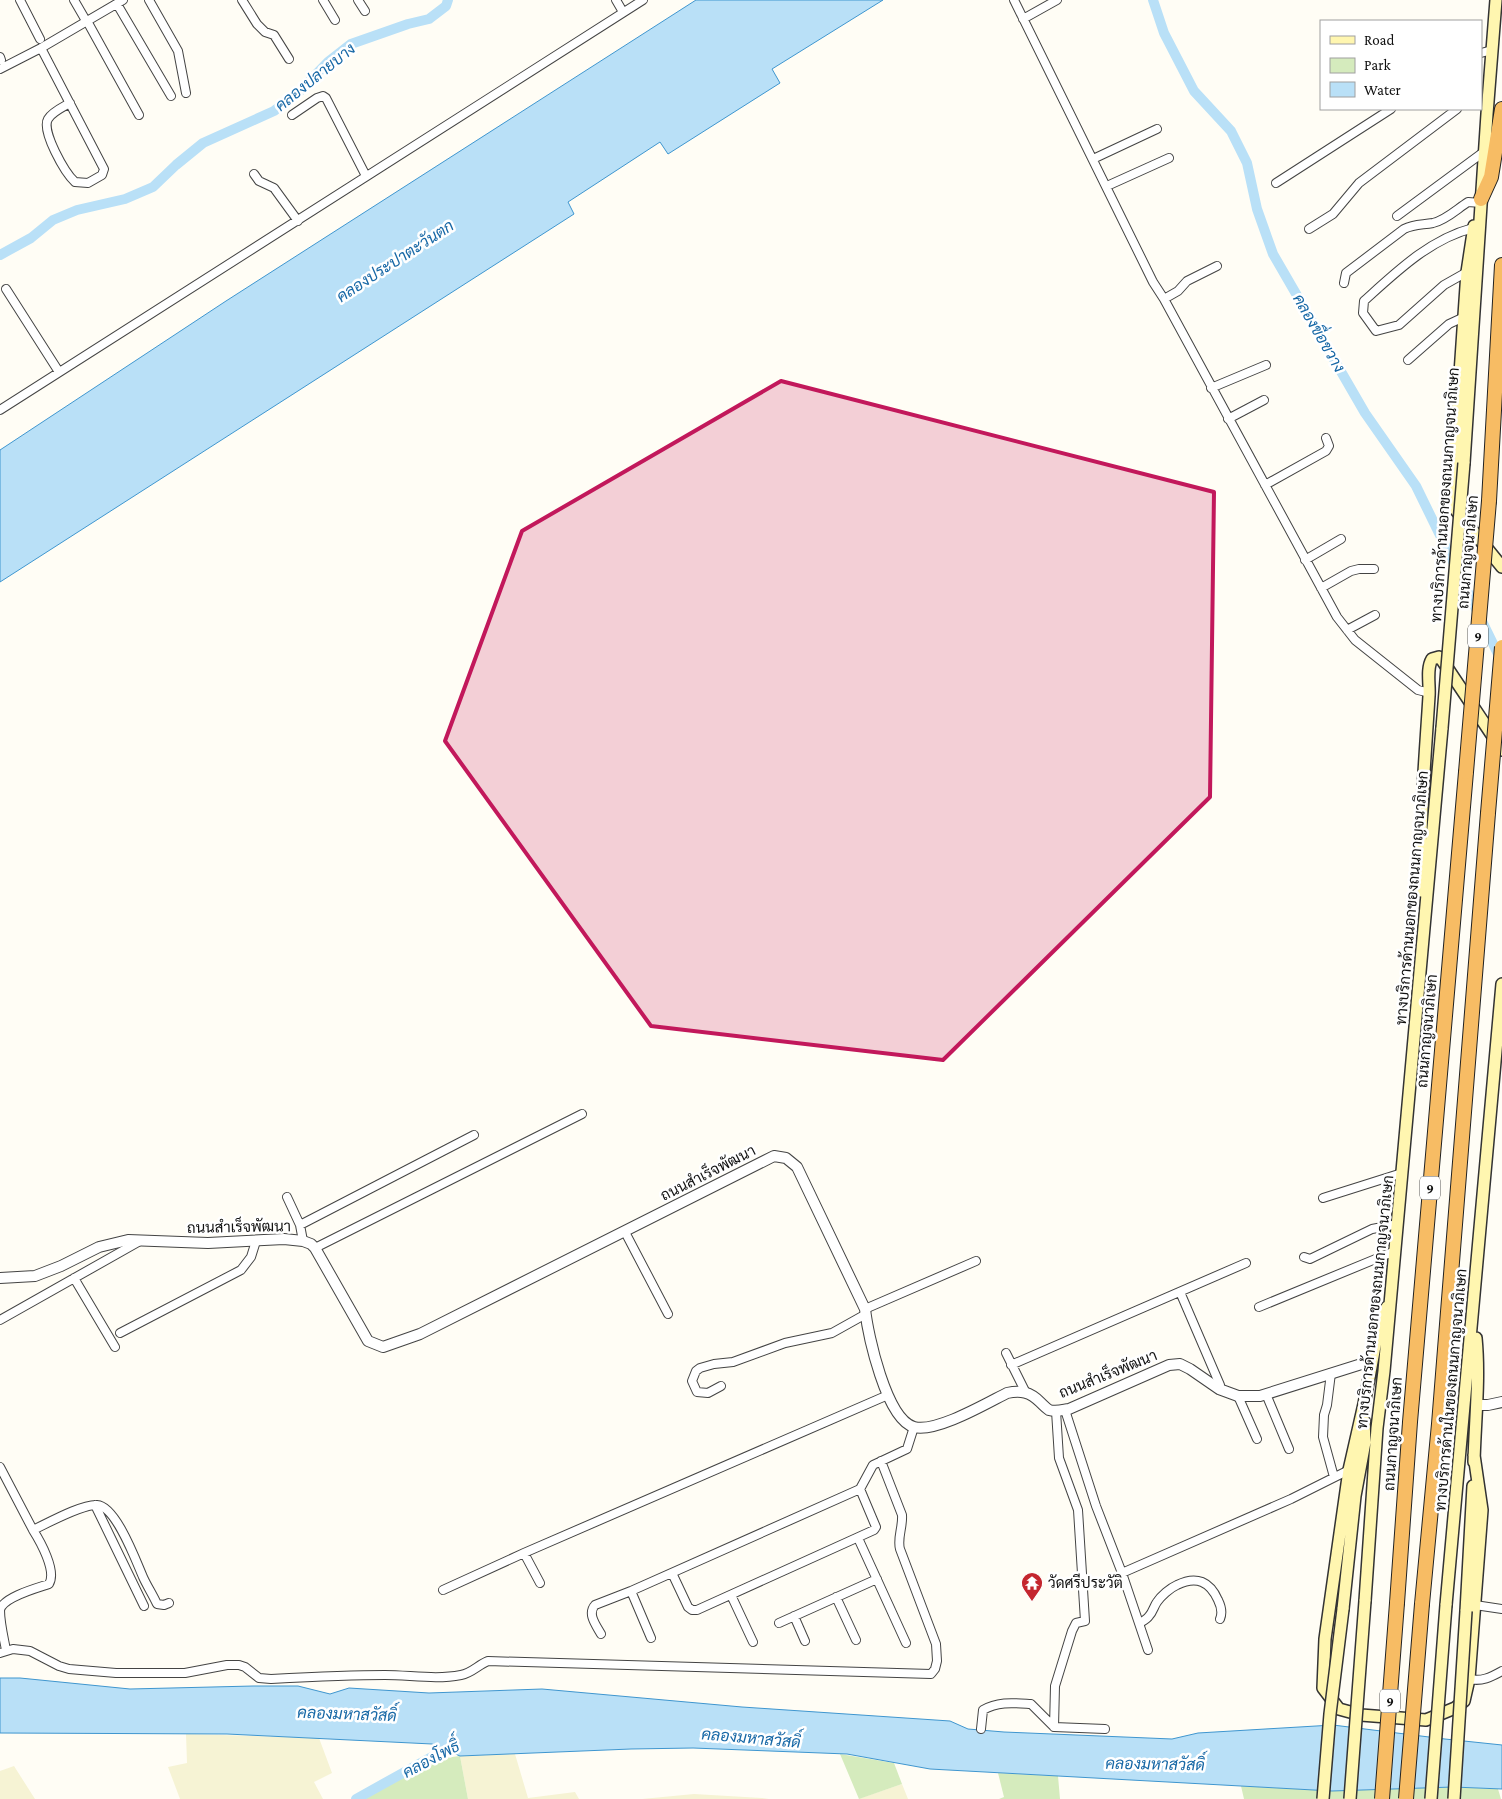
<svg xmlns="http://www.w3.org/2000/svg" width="1502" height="1799" font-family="'Crimson Pro',Sarabun,serif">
<rect width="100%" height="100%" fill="#fffdf5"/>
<path fill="#f6f3d4" d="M186 1734 319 1738 332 1773 314 1782 323 1799H180L168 1767 187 1763Z
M515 1754 528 1798 575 1792 579 1799H468L460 1756Z
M14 1766 35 1799H0V1771Z
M902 1784 908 1799H858Z
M694 1794 762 1798 769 1799H642Z"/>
<path fill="#d5ebbd" d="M840 1754 894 1763 902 1784 859 1799Z
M460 1756 468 1799H365L437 1759Z
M998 1773 1058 1776 1060 1799H999L1004 1797Z
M1241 1786 1333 1791 1453 1787 1498 1789 1501 1799H1244Z"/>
<path fill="#b9e0f7" stroke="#3f96cf" d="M696 0H883L772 69 780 83 668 154 660 142 568 202 574 214 0 582V450L226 301Z
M0 1678H20L130 1689 253 1686H298L330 1694 349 1688 429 1693 542 1689 742 1707 950 1721 968 1729 1004 1732 1172 1739 1198 1733 1333 1725 1445 1739 1502 1745V1789L1453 1787 1332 1791 930 1769 847 1754 693 1748 631 1749 460 1756 432 1744 227 1734 0 1733Z"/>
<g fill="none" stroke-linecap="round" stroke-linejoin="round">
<path stroke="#b9e0f7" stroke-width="10" d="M1153 0 1164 33 1194 91 1231 131 1247 163 1257 209 1273 254 1365 413 1416 486 1500 658
M0 255 31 238 53 220 77 210 125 199 153 187 176 165 203 143 274 111 301 90 328 62 351 44 408 24 429 19 446 6 448 0
M356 1799 455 1744"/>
<g stroke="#444" stroke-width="10">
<path id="minor" d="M20 0 40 39
M74 0 85 19
M149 0 178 51 186 93
M242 0 257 24 265 32 274 35 289 59
M323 0 335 20
M358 0 365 11
M616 0 623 12
M1014 0 1153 282 1164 299 1337 617 1355 640 1418 690 1430 693
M117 4 171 96
M1023 19 1057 0
M87 21 139 115
M41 48 104 169 102 175 88 183 75 182C65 173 41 131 48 119 52 112 63 107 70 103
M1481 53 1492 50
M0 57 1 60
M0 69 41 48 123 0
M292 115 317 98 323 96 326 98 366 176
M1093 159 1157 129
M254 174 259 181 274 188 298 221
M1276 183 1391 109
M1107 186 1169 158
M1397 216 1485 151
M1309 229 1333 214 1359 183 1457 109
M1467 272 1444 285 1399 325 1376 331 1363 313 1364 301C1396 272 1430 239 1473 228
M1344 283 1346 273 1404 229C1414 224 1422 225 1433 223 1446 220 1457 209 1468 202L1481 203
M6 289 59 372
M1164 299 1178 291 1187 281 1217 266
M1408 360 1449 324 1464 317
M1211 388 1266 365
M0 410 643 0
M1228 419 1264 400
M1265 485 1326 451 1329 446 1326 438
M1305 560 1341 539
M1321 588 1351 571 1359 569H1374
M1347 630 1375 615
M287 1197 300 1225 303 1241
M1323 1198 1402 1173
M300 1225 474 1135
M625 1232 668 1314
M315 1248 582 1114
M1304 1257 1310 1259 1372 1229 1398 1224
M74 1278 115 1347
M1180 1292 1220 1385 1219 1389
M1259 1307 1395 1251
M865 1309 976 1261
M0 1320 140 1241
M120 1333 241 1270 251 1257 256 1241
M1006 1353 1025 1391
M1011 1365 1246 1263
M1331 1373 1327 1405 1324 1415 1323 1437 1334 1477
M721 1386 708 1393 697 1392 692 1381 696 1371 700 1368 714 1364 733 1362 785 1343 832 1333 866 1314
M1266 1394 1289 1449
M1238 1396 1257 1439
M1065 1410 1096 1506 1122 1573 1148 1650
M0 1467 33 1530
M95 1505 144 1606
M858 1538 906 1643
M524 1553 540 1583
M672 1573 688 1607 692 1610H697L874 1530 876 1527 860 1489
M1122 1573 1291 1499 1349 1470
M443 1590 524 1553 888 1395
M631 1591 651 1638
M731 1595 753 1642
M836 1597 856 1640
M1475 1605 1502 1609
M794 1616 805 1641
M779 1623 877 1579
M1140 1623C1143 1621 1147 1619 1149 1616 1153 1612 1154 1606 1157 1602 1161 1596 1170 1588 1177 1585 1197 1575 1210 1582 1218 1600 1221 1606 1223 1612 1220 1619
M601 1634C596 1625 587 1614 595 1605L631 1591 860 1489 873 1465 907 1449 914 1427
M6 1650C4 1639 0 1623 0 1610 3 1597 37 1588 49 1584 57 1571 40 1541 33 1530 48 1523 82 1504 97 1505 116 1506 136 1561 143 1577 147 1586 153 1595 157 1604L164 1605 169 1603
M0 1653 13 1649 30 1651 59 1666 69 1669 116 1673H185L227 1665H239L245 1667 259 1678 271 1679C309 1677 347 1675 385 1675 410 1675 436 1680 461 1675 472 1673 478 1665 488 1661L931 1674 935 1669 937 1661 936 1644 900 1549C897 1538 903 1527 902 1515L881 1461
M1469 1679C1482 1682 1491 1677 1502 1671
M1054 1727 1055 1686 1072 1631 1076 1623 1085 1621 1078 1510 1059 1458 1056 1411
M981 1729 983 1710C998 1701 1014 1703 1031 1704L1054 1727 1105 1729"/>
</g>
<g stroke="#444" stroke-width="12">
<path id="tertiary" d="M0 1278 35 1276 61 1266 99 1247 128 1240 208 1243 284 1239 303 1241 311 1244 315 1248 368 1341 383 1347 420 1334 774 1156 786 1158 797 1167 865 1309C868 1335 886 1419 914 1427 936 1433 987 1403 1007 1393 1021 1390 1030 1392 1040 1402 1043 1405 1046 1408 1049 1410 1056 1412 1062 1410 1069 1409L1169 1365 1180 1364 1190 1369 1219 1389 1238 1396H1260L1371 1361
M1477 1405H1488L1502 1402"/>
</g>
<g stroke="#333" stroke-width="14">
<path id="secondary" d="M1474 226 1467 272 1451 504 1502 567
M1464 463 1487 114 1496 0
M1421 891C1419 825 1425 761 1429 696 1430 685 1426 669 1432 659L1439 657 1442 660 1502 750
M1387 1307 1379 1325 1364 1404 1349 1470 1325 1639 1323 1688 1339 1709 1361 1715 1426 1720 1455 1708 1464 1701 1469 1679 1482 1510 1474 1455
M1474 1462C1475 1421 1480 1379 1476 1338
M1365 1601 1377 1428 1384 1371 1442 728
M1446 1605 1502 984
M1343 1609 1355 1496 1365 1442 1364 1421
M1466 1611 1473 1486"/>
</g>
<g stroke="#222" stroke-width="16">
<path id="trunk" d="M1481 199 1491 177 1502 109
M1489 501 1502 265
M1397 1603 1410 1422 1466 772
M1422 1604 1439 1424 1488 813"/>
</g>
<use href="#minor" stroke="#fff" stroke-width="8"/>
<use href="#tertiary" stroke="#fff" stroke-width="10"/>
<use href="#secondary" stroke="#fff6b0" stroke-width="11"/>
<use href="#trunk" stroke="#f7bc64" stroke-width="14"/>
<g stroke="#333" stroke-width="14" stroke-linecap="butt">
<path id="secondary-bridge" d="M1442 728 1464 463
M1323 1799 1330 1714 1343 1609
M1350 1799 1365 1601
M1431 1799 1446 1605
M1454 1799 1466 1611"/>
</g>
<g stroke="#222" stroke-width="16" stroke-linecap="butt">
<path id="trunk-bridge" d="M1466 772 1489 501
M1488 813 1502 647
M1382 1799 1397 1603
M1406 1799 1422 1604"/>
</g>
<use href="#secondary-bridge" stroke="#fff6b0" stroke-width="11"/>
<use href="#trunk-bridge" stroke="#f7bc64" stroke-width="14"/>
</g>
<path fill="#c2185b" fill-opacity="0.2" stroke="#c2185b" stroke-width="4" stroke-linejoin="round" d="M781 381 1214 492 1210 797 943 1060 651 1026 445 741 522 531Z"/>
<defs>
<g id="temple-pin" transform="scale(1.125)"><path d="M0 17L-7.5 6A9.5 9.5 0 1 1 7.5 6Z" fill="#c4262e" stroke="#fff"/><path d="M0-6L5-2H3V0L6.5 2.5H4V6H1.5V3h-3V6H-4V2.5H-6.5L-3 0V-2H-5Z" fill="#fff"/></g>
</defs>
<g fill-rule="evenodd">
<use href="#temple-pin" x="1032" y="1583"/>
</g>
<g text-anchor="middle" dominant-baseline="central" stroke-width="5" stroke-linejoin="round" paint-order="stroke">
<g fill="#fff" stroke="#585858" stroke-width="1">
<rect x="1468" y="624.5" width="20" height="23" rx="4"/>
<rect x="1420" y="1176.5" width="20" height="23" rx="4"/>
<rect x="1380" y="1689.5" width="20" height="23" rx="4"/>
</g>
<g font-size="14" font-weight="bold" fill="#111">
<text x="1478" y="636">9</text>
<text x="1430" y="1188">9</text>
<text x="1390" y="1701">9</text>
</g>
<g font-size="15" fill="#111" stroke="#fff">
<text transform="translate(1445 495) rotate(-86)">ทางบริการด้านนอกของถนนกาญจนาภิเษก</text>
<text transform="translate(1468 552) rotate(-85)">ถนนกาญจนาภิเษก</text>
<text transform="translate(1412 898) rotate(-85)">ทางบริการด้านนอกของถนนกาญจนาภิเษก</text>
<text transform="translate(1427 1031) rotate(-85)">ถนนกาญจนาภิเษก</text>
<text transform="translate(708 1173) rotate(-27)">ถนนสำเร็จพัฒนา</text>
<text transform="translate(239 1227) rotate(-1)">ถนนสำเร็จพัฒนา</text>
<text transform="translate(1375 1302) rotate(-84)">ทางบริการด้านนอกของถนนกาญจนาภิเษก</text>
<text transform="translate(1108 1374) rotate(-22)">ถนนสำเร็จพัฒนา</text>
<text transform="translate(1451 1390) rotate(-85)">ทางบริการด้านในของถนนกาญจนาภิเษก</text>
<text transform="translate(1393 1434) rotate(-86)">ถนนกาญจนาภิเษก</text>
</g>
<g font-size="15" fill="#111" stroke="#fff" text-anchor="start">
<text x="1048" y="1583">วัดศรีประวัติ</text>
</g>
<g font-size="16" font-style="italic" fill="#1768a6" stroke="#fff">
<text transform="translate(315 77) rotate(-39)">คลองปลายบาง</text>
<text transform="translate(395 261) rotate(-33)">คลองประปาตะวันตก</text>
<text transform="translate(1319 333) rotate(60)">คลองขื่อขวาง</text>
<text transform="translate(347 1714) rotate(2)">คลองมหาสวัสดิ์</text>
<text transform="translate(751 1738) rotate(5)">คลองมหาสวัสดิ์</text>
<text transform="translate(431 1759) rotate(-28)">คลองโพธิ์</text>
<text transform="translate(1155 1764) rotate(1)">คลองมหาสวัสดิ์</text>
</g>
</g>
<rect x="1320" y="20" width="162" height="90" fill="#ffffff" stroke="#a0a0a0"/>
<rect x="1330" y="36" width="25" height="8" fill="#fff6b0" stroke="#a0a0a0"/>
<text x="1364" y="45" font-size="15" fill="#111111">Road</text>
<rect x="1330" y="58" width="25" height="15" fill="#d5ebbd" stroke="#a0a0a0"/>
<text x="1364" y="70" font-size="15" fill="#111111">Park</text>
<rect x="1330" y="82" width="25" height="15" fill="#b9e0f7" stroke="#a0a0a0"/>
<text x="1364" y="95" font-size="15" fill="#111111">Water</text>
</svg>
